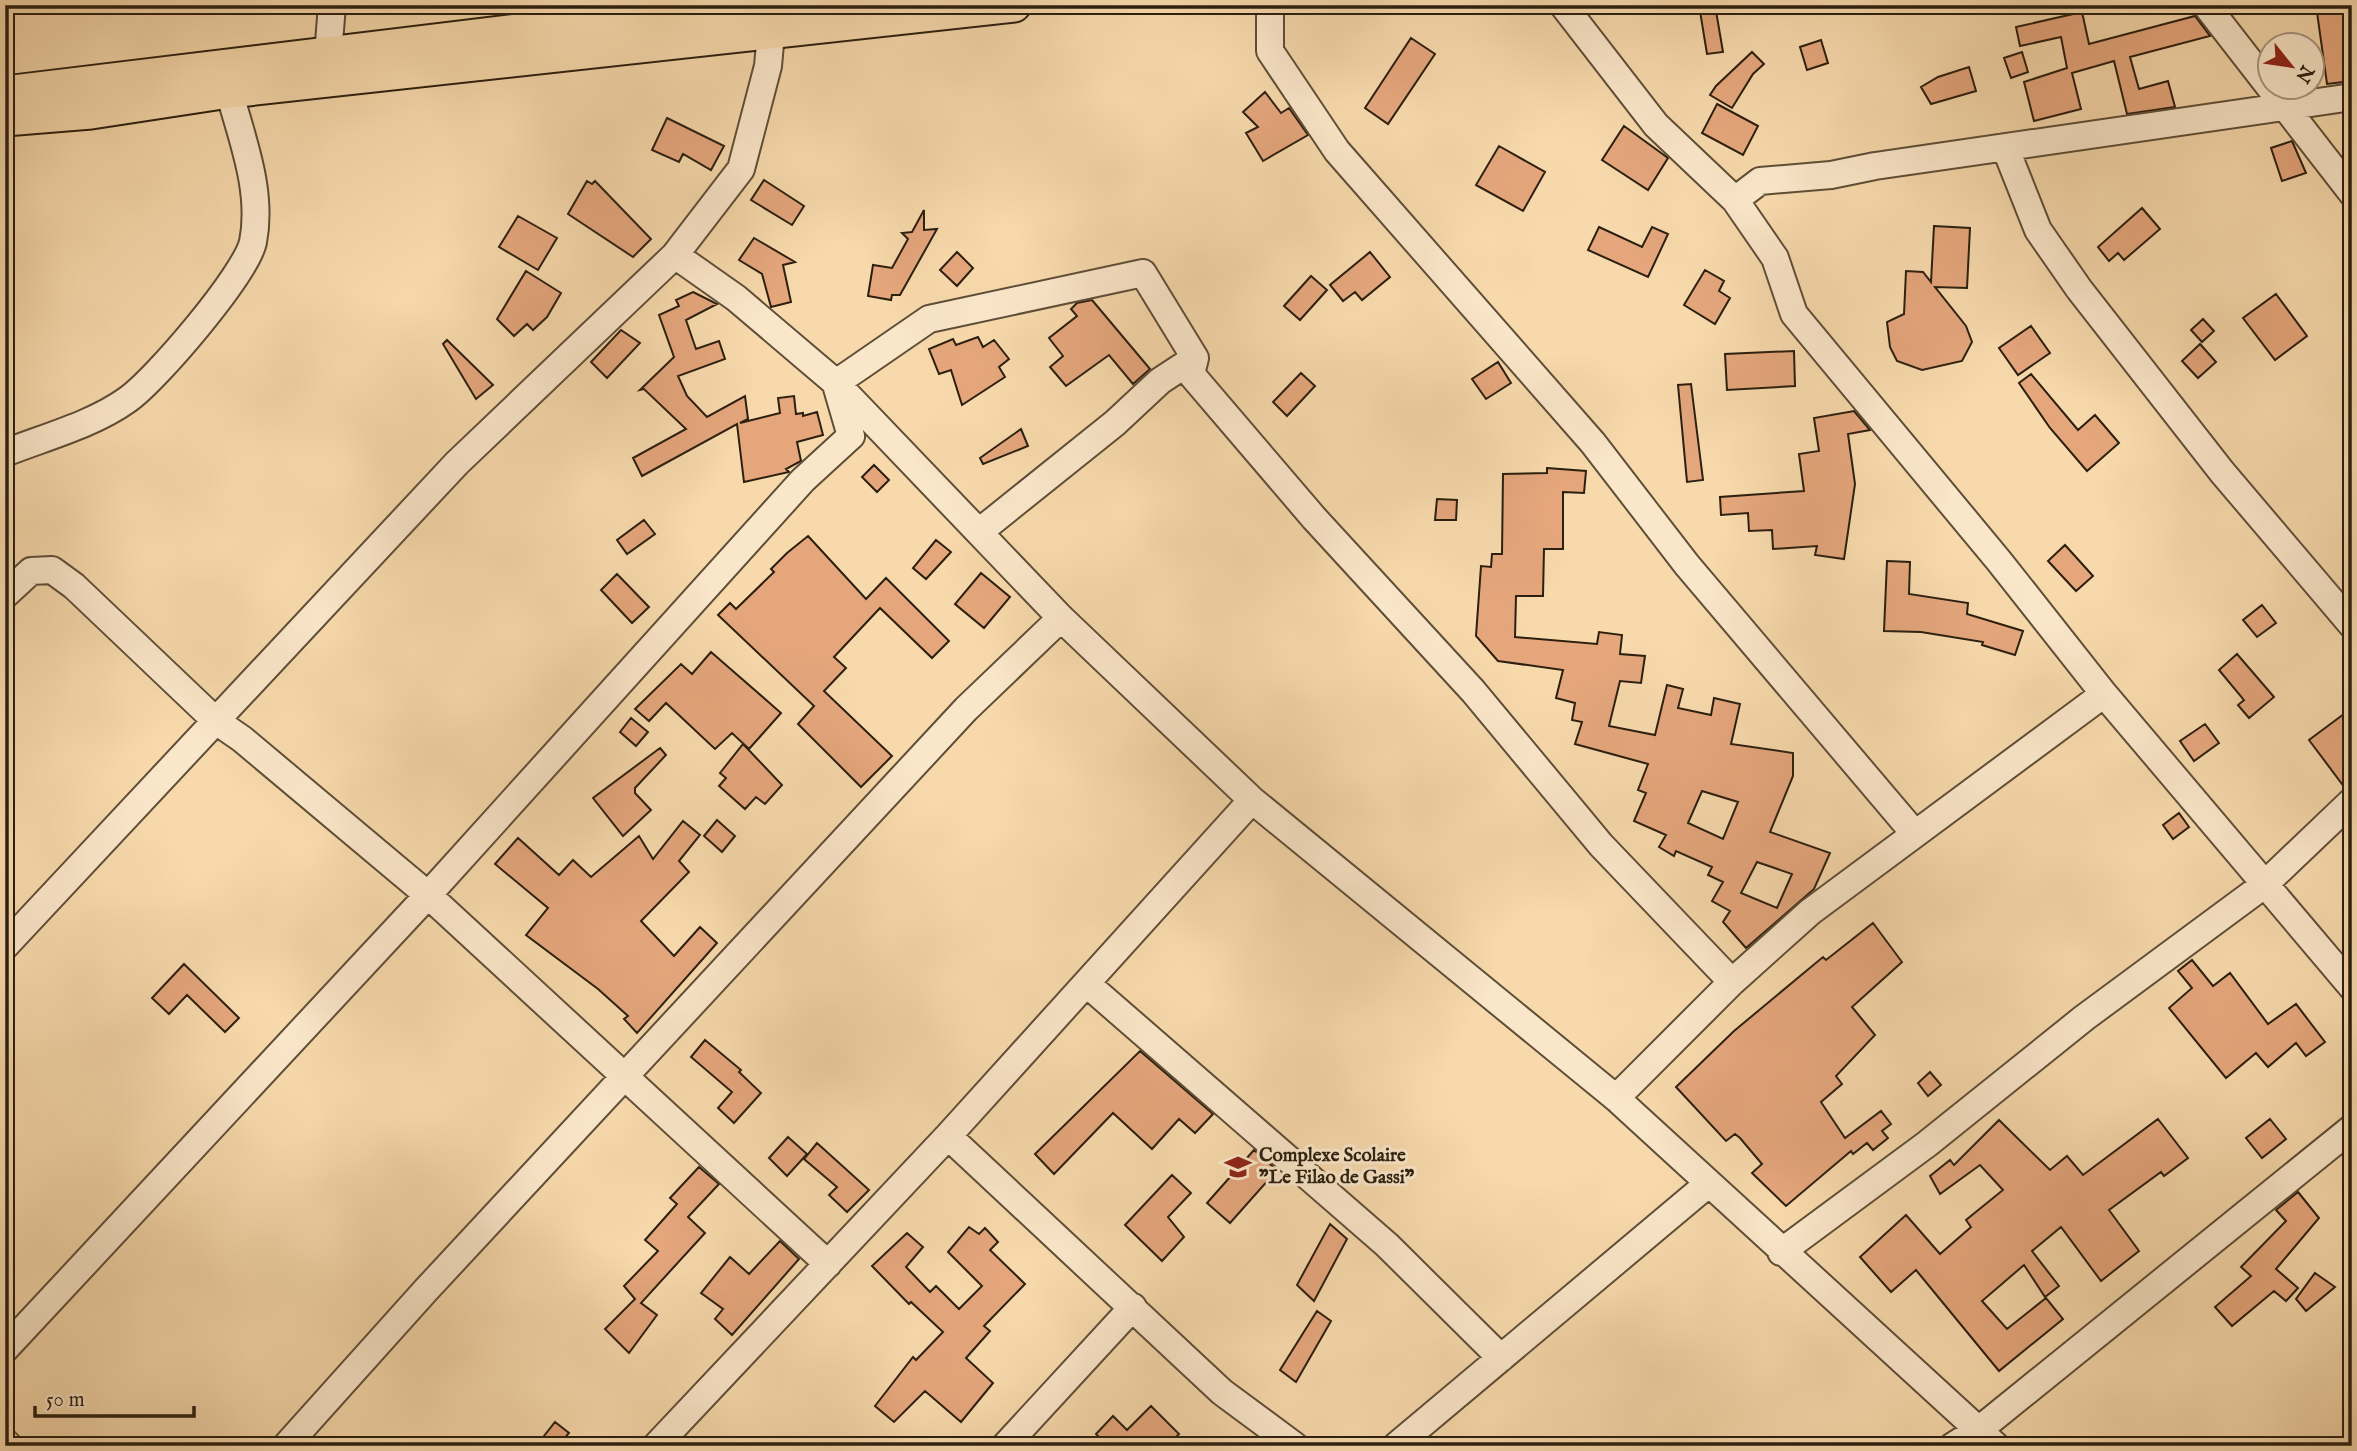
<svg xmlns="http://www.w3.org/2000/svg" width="2357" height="1451" font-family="'IM FELL English',serif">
<rect width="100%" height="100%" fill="#f7d9ac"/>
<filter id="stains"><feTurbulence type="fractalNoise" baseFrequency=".00286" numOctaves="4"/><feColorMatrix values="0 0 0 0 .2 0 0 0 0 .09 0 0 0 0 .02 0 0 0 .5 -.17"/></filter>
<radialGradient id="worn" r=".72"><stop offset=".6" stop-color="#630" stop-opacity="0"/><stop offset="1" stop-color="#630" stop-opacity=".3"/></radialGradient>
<path fill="#e5a67c" stroke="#2b1f10" stroke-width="2" fill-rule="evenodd" d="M1699 5H1715L1723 52 1707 54Z
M2316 5H2350L2352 81 2327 84Z
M2082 12 2089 44 2195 16 2210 36 2130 57 2139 89 2168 81 2175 107 2127 114 2114 61 2072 73 2081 109 2034 121 2024 82 2067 68 2061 37 2020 46 2016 27Z
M1411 38 1435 54 1388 124 1365 108Z
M1821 40 1828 63 1807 70 1800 47Z
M1752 52 1764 64 1753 74 1732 108 1710 95 1716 86Z
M2022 52 2028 72 2011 78 2004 58Z
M1969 67 1976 91 1931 104 1921 87 1938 77Z
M1265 92 1281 113 1289 108 1308 135 1263 161 1246 133 1258 127 1243 112Z
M1717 104 1758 126 1743 155 1702 133Z
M667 118 724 146 711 170 683 154 679 162 652 150Z
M1624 126 1668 158 1648 190 1602 160Z
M2292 141 2306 173 2282 181 2271 148Z
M1499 146 1545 172 1523 211 1476 185Z
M764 180 804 206 792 225 751 200Z
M587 181 592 184 595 181 651 239 633 257 568 214Z
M2142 208 2160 229 2124 260 2118 253 2109 261 2098 247Z
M924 210V230L937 229 900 295H892L891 300 868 296 873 265 892 268 908 239 902 233 912 232Z
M518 216 557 238 538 270 499 247Z
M1934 226 1970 228 1967 288 1935 287 1966 326 1972 342 1962 361 1922 370 1897 361 1890 347 1887 322 1904 314 1906 271 1923 272 1931 282Z
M1599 227 1642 247 1652 227 1668 234 1648 277 1588 250Z
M754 238 795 262 783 265 791 302 771 307 762 274 739 260Z
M957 252 973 268 957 286 940 270Z
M1370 252 1390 277 1362 300 1355 292 1343 301 1330 285Z
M1705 270 1724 281 1719 291 1730 298 1715 324 1684 305Z
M526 271 561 293 547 317 533 330 527 324 514 336 497 319Z
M1311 276 1327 290 1300 320 1284 306Z
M693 292 717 304 686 320 696 349 719 341 725 359 678 376 687 396 707 417 745 396 748 419 740 423 780 413 778 398 794 396 796 414 803 413V416L817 412 823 435 797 442 801 461 786 469 789 472 744 482 737 424 642 476 633 458 686 429 644 389 640 390 674 357 659 315 679 306 676 300Z
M2276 294 2307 336 2275 360 2243 318Z
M1092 300 1150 369 1133 384 1109 355 1066 386 1050 367 1063 356 1049 338 1077 316 1071 309 1077 303Z
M2203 319 2214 331 2202 342 2191 330Z
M2031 326 2050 353 2018 375 1999 348Z
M621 330 640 343 607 378 591 362Z
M978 337 983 347 994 340 1009 359 999 367 1005 377 962 405 951 370 939 374 929 349 953 339 956 345Z
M447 340 493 385 476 399 443 344Z
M2200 344 2216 362 2198 378 2182 361Z
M1794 351 1795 386 1727 390 1725 354Z
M1498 362 1511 383 1486 399 1472 379Z
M1301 373 1315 386 1287 416 1273 402Z
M2031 374 2078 430 2095 415 2119 443 2087 471 2050 428 2019 383Z
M1691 384 1703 480 1687 482 1678 385Z
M1854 411 1870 430 1848 434 1855 484 1844 559 1815 555 1817 546 1773 549 1772 530 1749 531 1748 513 1721 515 1720 497 1804 491 1799 454 1819 451 1814 418Z
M1021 429 1028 446 983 464 980 458Z
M874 465 889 480 877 492 862 477Z
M1547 468 1586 471 1584 493 1563 492V549H1544L1543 596H1516L1515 637 1597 644 1599 632 1622 635 1620 654 1645 656 1641 683 1620 681 1609 726 1655 735 1667 685 1683 689 1678 708 1711 715 1714 698 1740 704 1731 744 1793 753V776L1770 832 1830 853 1814 889 1746 948 1723 922 1730 911 1712 901 1723 882 1708 875 1712 867 1676 851 1674 856 1659 847 1666 835 1634 821 1646 793 1638 790 1648 764 1575 744 1582 722 1572 720 1575 703 1556 698 1563 670 1498 661 1476 636 1481 566 1491 567 1492 554H1502L1503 474 1547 473ZM1702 791 1738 802 1723 839 1688 823ZM1757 862 1792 874 1777 908 1741 893Z
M1437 499 1457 500 1456 520H1435Z
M644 520 655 534 627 554 617 540Z
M808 536 866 599 886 578 949 641 932 658 880 608 834 657 846 668 824 691 892 756 861 787 798 724 814 706 718 615 730 603 736 609 774 572 771 569 787 553Z
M936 540 951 552 926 579 913 568Z
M2065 545 2093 576 2076 591 2048 561Z
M1887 561 1910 562 1909 594 1968 603 1967 614 2023 631 2015 655 1982 645 1983 642 1921 632 1884 631Z
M981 573 1010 597 984 628 955 604Z
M617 574 649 607 632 623 601 590Z
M2262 605 2276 623 2257 637 2243 620Z
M711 652 781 713 749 749 732 733 715 749 666 703 649 721 635 709 681 664 692 674Z
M2237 654 2274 697 2249 718 2238 705 2244 700 2219 670Z
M2352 708V786L2345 788 2309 740Z
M631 718 648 732 636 746 620 732Z
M2205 724 2219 743 2194 761 2180 741Z
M743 744 782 785 765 804 756 797 745 809 719 786 726 778 720 773Z
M660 748 666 755 635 788V793L651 810 623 836 593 798Z
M2179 813 2189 827 2173 839 2163 825Z
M717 820 735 836 722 852 704 836Z
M683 821 700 835 679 861 689 872 641 921 674 956 700 927 717 943 637 1033 624 1019 628 1016 598 989 526 935 548 908 495 864 518 838 559 875 573 860 591 877 639 836 653 859Z
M1873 923 1902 962 1852 1007 1875 1035 1836 1076 1842 1084 1821 1102 1845 1138 1881 1111 1891 1124 1882 1131 1888 1138 1873 1150 1867 1143 1853 1154 1851 1151 1786 1206 1752 1173 1762 1164 1740 1138 1735 1134 1726 1141 1676 1087 1734 1031 1823 957 1826 960Z
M2192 960 2213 986 2230 973 2268 1024 2296 1004 2325 1042 2306 1056 2296 1043 2268 1067 2256 1053 2226 1078 2169 1008 2192 988 2178 971Z
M184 964 239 1018 225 1032 187 995 169 1014 152 998Z
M705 1040 741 1070 739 1072 761 1093 734 1123 718 1108 732 1092 691 1057Z
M1140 1051 1213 1114 1195 1133 1179 1119 1152 1149 1113 1113 1054 1174 1035 1154Z
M1930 1072 1941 1085 1928 1096 1918 1083Z
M2158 1119 2188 1158 2164 1176 2161 1172 2109 1210 2139 1251 2101 1281 2061 1227 2032 1251 2059 1286 2045 1297 2024 1265 1982 1301 2007 1329 2046 1298 2063 1319 1999 1371 1916 1270 1891 1292 1860 1257 1906 1215 1940 1254 1971 1227 1966 1220 2003 1190 1980 1165 1940 1194 1930 1176 1950 1160 1954 1165 1999 1120 2050 1170 2067 1156 2083 1175Z
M2270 1119 2286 1139 2262 1158 2246 1138Z
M788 1137 807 1154 787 1176 769 1158Z
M817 1143 869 1190 847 1212 829 1195 837 1187 804 1159Z
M1254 1150 1277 1170 1230 1223 1207 1203Z
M699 1167 719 1184 688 1217 705 1233 641 1303 657 1315 629 1353 605 1329 635 1299 624 1286 658 1251 645 1240 677 1204 670 1198Z
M1172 1175 1191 1193 1168 1217 1184 1237 1162 1261 1125 1225Z
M2298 1192 2319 1218 2276 1269 2298 1288 2286 1301 2274 1291 2232 1326 2215 1307 2251 1276 2241 1267 2286 1221 2276 1210Z
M1330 1224 1347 1239 1314 1301 1297 1285Z
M969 1227 979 1234 985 1228 998 1242 990 1250 1025 1284 984 1326 990 1331 966 1358 993 1383 961 1422 925 1391 894 1422 875 1406 913 1357 916 1360 943 1332 911 1302 909 1304 872 1266 907 1233 923 1247 906 1267 930 1292 936 1286 959 1309 982 1286 948 1252Z
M780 1241 799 1259 732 1335 715 1319 723 1309 701 1293 730 1257 749 1274Z
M2315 1273 2335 1287 2306 1311 2296 1299Z
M1317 1311 1331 1321 1296 1382 1280 1370Z
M1151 1406 1179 1434 1167 1446H1107L1096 1434 1113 1416 1127 1430Z
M555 1422 569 1433 558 1446 544 1436Z"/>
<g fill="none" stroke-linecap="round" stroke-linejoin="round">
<g stroke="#5e4e37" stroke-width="30">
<path id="minor" d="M1270 5V51L1337 151 1593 443 1687 565 1915 834
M1563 5 1656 125 1735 200 1775 258 1794 314 1999 561 2104 694 2352 987
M2206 5 2352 193
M328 55 332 5
M2005 147 2038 230 2079 289 2222 472 2352 625
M1735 200 1760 181 1831 175 1875 166 2352 97
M675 255 736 298 836 383 1061 618 1252 800 1616 1098 1996 1446
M836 383 929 319 1143 273 1195 358 1191 374 1314 518 1473 691 1601 845 1732 982
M5 453C45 437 92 425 127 400 156 380 246 274 253 242 263 191 242 139 229 91
M979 532 1115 423 1160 381 1195 358
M5 595 31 571 52 570 74 586 216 721 242 739 428 895 828 1264
M5 946 457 463 675 255 741 169 768 66 771 33
M1087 984 1387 1245 1501 1358
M1616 1098 1732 982 1810 912 2104 694
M948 1136 1222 1392 1295 1446
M1781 1252 1927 1144 2084 1018 2264 885 2352 801
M5 1349 428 895 803 480 851 436 837 388
M5 1442 9 1446
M286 1446 426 1290 966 709 1061 618
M656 1446 948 1136 1252 800
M1005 1446 1133 1307
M1396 1446 1708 1184
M1953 1446 1980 1429 2352 1128"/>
</g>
<g stroke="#2b1f10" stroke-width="37">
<path id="major" d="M5 93 558 26 808 5
M5 119 91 112 229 91 1014 5"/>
</g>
<use href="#minor" stroke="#fae6c9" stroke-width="26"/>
<use href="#major" stroke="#f7d9ac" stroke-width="33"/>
</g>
<defs>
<g id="school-bare" transform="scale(2.1)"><path d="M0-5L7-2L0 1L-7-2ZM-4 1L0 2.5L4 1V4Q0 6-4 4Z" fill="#8f2418" stroke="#fae6c9" stroke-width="2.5" paint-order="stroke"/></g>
</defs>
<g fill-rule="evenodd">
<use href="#school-bare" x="1238" y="1167"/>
</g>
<g text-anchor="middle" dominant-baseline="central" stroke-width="6" stroke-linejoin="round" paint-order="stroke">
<g font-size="19" font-weight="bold" fill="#2b1f10" stroke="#fae6c9" text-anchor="start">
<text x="1259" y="1156">Complexe Scolaire<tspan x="1259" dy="22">"Le Filao de Gassi"</tspan></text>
</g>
</g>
<rect width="2357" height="1451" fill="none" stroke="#f7d9ac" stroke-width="28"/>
<rect x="7" y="7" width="2343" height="1437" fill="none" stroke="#2b1f10" stroke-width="3.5"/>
<rect x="14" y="14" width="2329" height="1423" fill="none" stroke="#2b1f10" stroke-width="2"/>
<g transform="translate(2291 66) rotate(120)"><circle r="33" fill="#fae6c9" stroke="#a7967f" stroke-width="2"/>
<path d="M0-5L12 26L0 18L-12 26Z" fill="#8f2418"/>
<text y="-10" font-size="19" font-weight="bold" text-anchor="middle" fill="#2b1f10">N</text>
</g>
<path d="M35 1406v10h159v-10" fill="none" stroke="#2b1f10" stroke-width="3.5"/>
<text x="46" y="1406" font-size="21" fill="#2b1f10" stroke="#fae6c9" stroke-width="5" paint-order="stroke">50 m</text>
<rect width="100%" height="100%" filter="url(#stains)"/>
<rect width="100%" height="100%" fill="url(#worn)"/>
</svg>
